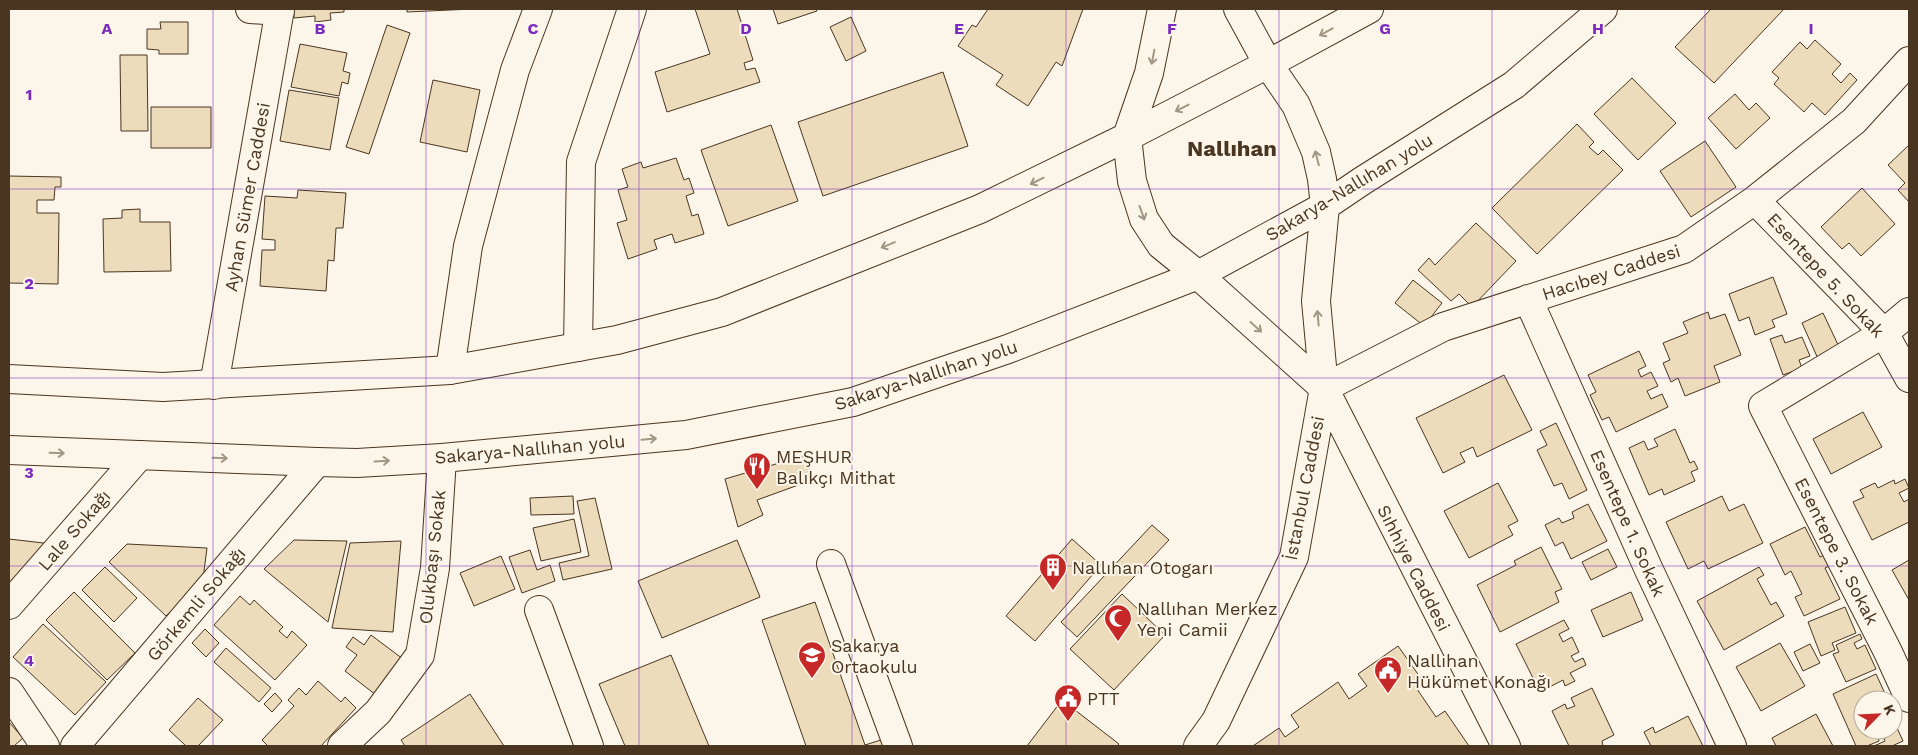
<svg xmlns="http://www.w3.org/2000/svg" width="1918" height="755" font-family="'Work Sans',sans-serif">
<rect width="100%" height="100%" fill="#fbf6e9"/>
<path fill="#ecdcbc" stroke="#4a3520" d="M294 9H344V12L330 13 331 20 315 22V16L294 18Z
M407 9H472L407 12Z
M695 9H737L753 60 744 63 746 70 755 68 760 82 667 112 655 72 710 54Z
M773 9H816L817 11 778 24Z
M988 9H1083L1062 66 1056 62 1028 106 996 85 1003 75 958 46 972 25 976 27Z
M1711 9H1784L1714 83 1675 47Z
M851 17 866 51 846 61 830 27Z
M160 22H188V54H159V50L147 49V29H161Z
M387 25 410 33 369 154 346 147Z
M1815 40 1841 64 1832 74 1841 83 1850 73 1857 80 1825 115 1812 103 1804 112 1774 84 1779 78 1772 72 1800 42 1807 49Z
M300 44 347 53 343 71 350 73 348 84 342 82 339 96 291 87Z
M120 55H147L148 131H121Z
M943 72 968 146 823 196 798 122Z
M1632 78 1676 123 1638 160 1594 114Z
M433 80 480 90 467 152 420 142Z
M289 90 339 98 330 150 280 141Z
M1735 94 1749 110 1756 103 1770 118 1736 149 1708 118Z
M151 107H211V148H151Z
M1577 124 1594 142 1589 147 1598 155 1603 150 1623 170 1537 254 1492 208Z
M771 125 798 201 728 226 701 150Z
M1705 141 1736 187 1691 217 1660 171Z
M1909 145V202L1898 190 1905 183 1888 165Z
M676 158 684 180 689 178 694 193 686 196 692 216 698 214 704 234 675 243 672 234 654 240 657 249 628 259 617 223 627 220 618 190 628 187 622 169 641 162 643 168Z
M9 176 61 177V187H55L54 200H37V213H59L58 284 9 283Z
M1862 188 1895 224 1861 256 1849 243 1842 249 1821 227Z
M298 190 346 193 343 228H336L334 261 328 260 326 291 260 286 262 250H275V240L262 239 265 196 297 198Z
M140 209V222H170L171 271 104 272 103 219 122 218V210Z
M1476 223 1516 261 1472 307 1459 294 1451 301 1418 270 1429 258 1435 265Z
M1773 277 1787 314 1772 320 1775 327 1755 335 1749 317 1739 321 1729 294Z
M1413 280 1442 303 1424 326 1395 303Z
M1708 312 1710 319 1725 314 1741 355 1714 366 1720 382 1685 396 1678 378 1671 382 1663 363 1670 360 1663 343 1688 333 1683 322Z
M1823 313 1841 351 1819 361 1802 323Z
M1782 335 1785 343 1802 337 1810 356 1799 360 1802 368 1783 375 1770 339Z
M1639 351 1646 366 1638 370 1641 377 1651 372 1658 386 1647 391 1651 399 1662 394 1668 407 1616 432 1609 417 1602 420 1590 395 1596 392 1588 375Z
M1504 375 1532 430 1477 457 1473 447 1460 453 1465 462 1443 473 1416 418Z
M1863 412 1882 447 1831 474 1813 439Z
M1556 423 1587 490 1569 499 1562 483 1554 486 1537 450 1547 445 1540 431Z
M1675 429 1690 463 1694 461 1698 469 1691 472 1695 481 1664 495 1662 489 1649 495 1629 448 1644 441 1648 450 1658 446 1654 439Z
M803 456 815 479 757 500 763 515 738 527 725 479Z
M1905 479 1909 488 1899 493 1904 502 1909 499V522L1872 540 1853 502 1864 497 1860 490 1875 483 1878 488 1894 480 1895 484Z
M1498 483 1518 521 1508 526 1513 535 1469 558 1444 511Z
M573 496 574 514 531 515 530 498Z
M1722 496 1729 511 1744 504 1763 543 1708 569 1704 561 1688 569 1666 522Z
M595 498 612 569 563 580 559 563 589 556 577 501Z
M1588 504 1607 541 1571 559 1563 542 1555 546 1545 525 1559 518 1562 523 1574 518 1572 512Z
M574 519 581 552 541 561 533 528Z
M1152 525 1169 540 1077 637 1061 622Z
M1805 527 1820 557 1829 553 1834 564 1825 568 1840 599 1804 616 1795 597 1802 594 1791 571 1785 575 1770 544Z
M9 539 52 544 9 591Z
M1072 539 1101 565 1035 641 1006 616Z
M294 540 347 541 328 622 264 569Z
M737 540 760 597 662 638 638 581Z
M401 541 393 632 332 628 350 543Z
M127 544 207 548 203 579 166 616 109 562Z
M1541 547 1562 589 1555 592 1559 602 1500 632 1477 585 1516 565 1514 561Z
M1608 549 1617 567 1591 580 1582 562Z
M530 550 537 570 550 565 555 581 522 593 509 557Z
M501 556 515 589 474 606 460 573Z
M1909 560V600L1892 570Z
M105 567 137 598 114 622 82 590Z
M1759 567 1764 575 1757 579 1771 605 1776 602 1784 616 1724 650 1697 601Z
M74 592 135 653 107 680 46 620Z
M1631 592 1643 620 1603 637 1591 610Z
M1122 594 1165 635 1114 690 1070 649Z
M240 596 250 605 254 600 283 627 279 631 287 638 292 631 307 645 275 680 214 625Z
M815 602 865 745 887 738 890 746H806L762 620Z
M1845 607 1856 633 1832 643 1835 650 1821 656 1808 622Z
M1564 620 1569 629 1559 634 1563 642 1572 637 1579 652 1571 656 1575 662 1583 658 1586 665 1570 673 1575 681 1565 686 1563 680 1540 692 1516 644Z
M43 624 106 682 75 715 13 657Z
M205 629 219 643 206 657 192 643Z
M1860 634 1862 639 1854 643 1857 649 1865 645 1876 669 1846 682 1833 654 1839 652 1836 645Z
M371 635 403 659 376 695 345 671 357 655 346 647 353 637 364 645Z
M1780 643 1805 686 1761 711 1736 667Z
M1810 644 1820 663 1803 671 1794 652Z
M1398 646 1425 684 1417 689 1436 717 1445 711 1469 746H1253L1279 728 1285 737 1299 727 1291 715 1338 682 1349 699 1367 686 1358 674Z
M226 648 271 688 259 702 214 662Z
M671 655 709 746H625L599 684Z
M1876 674 1888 700H1863V730H1876L1879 741 1867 746H1856L1833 694Z
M318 681 341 702 345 697 356 708 321 746H268L262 740 294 706 288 700 299 688 306 695Z
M1592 688 1614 735 1602 741 1603 746H1569L1552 711 1565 704 1567 709 1575 706 1571 698Z
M275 693 282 701 272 712 264 704Z
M470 694 504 746H405L401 740Z
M198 698 223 720 198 746H186L169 730Z
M1062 700 1119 744 1117 746H1027Z
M1816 714 1833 746H1776L1772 738Z
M1688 716 1703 746H1651L1644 732 1653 727 1655 733Z
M9 722 23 738 14 746H9Z
M1897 728 1903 741 1892 746H1874L1885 741 1883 735Z"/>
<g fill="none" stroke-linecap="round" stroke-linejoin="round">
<g stroke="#4a3520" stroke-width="30">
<path id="minor" d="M250 9 280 11
M1755 200 1884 333 1909 378
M1528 299 1649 570 1732 746
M1909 312 1884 333 1763 406 1888 652 1909 698
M578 347 581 162 632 9
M450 370 468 246 515 70 538 9
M214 385 280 9
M1324 388 1443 327 1684 249 1755 200 1854 121 1909 61
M1324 388 1506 746
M831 564 898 746
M9 605 140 455
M539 610 589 746
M9 692 45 746
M75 746 317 462
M342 746 378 712 420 655 435 568 442 458
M1198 746 1216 721 1294 557 1324 388"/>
</g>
<g stroke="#4a3520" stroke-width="30">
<path id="major" d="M1162 9 1149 73 1127 137 1132 181 1144 219 1161 245 1198 275 1324 388 1316 301 1325 206 1322 179 1316 152 1296 105 1268 64 1238 9
M9 379 163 387 450 370 617 340 722 312 980 209 1127 137 1268 64 1369 9
M9 450 317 462 357 463 442 458 686 435 853 402 1008 349 1198 275 1325 206 1362 181 1514 85 1603 9"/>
</g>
<use href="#minor" stroke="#fbf6e9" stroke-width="28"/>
<use href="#major" stroke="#fbf6e9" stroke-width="28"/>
</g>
<defs><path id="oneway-shaft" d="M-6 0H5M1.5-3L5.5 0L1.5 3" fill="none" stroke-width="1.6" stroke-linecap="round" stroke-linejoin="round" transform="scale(1.25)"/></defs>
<g stroke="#a29684">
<use href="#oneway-shaft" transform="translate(1326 32) rotate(151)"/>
<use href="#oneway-shaft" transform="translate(1153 57) rotate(101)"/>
<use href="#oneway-shaft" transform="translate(1182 108) rotate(153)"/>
<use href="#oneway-shaft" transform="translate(1317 158) rotate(-104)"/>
<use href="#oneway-shaft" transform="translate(1037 181) rotate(154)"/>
<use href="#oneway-shaft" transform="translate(1142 213) rotate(70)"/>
<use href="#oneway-shaft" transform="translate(888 245) rotate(158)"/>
<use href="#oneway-shaft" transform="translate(1318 318) rotate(-95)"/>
<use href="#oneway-shaft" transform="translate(1256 327) rotate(42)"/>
<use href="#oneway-shaft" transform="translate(649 439) rotate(-5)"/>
<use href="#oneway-shaft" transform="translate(57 453) rotate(2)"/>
<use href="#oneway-shaft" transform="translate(220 458) rotate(2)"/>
<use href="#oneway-shaft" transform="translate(382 461) rotate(-3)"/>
</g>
<path fill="none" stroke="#7b2cbf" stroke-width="1" stroke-opacity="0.55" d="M213 9V746M426 9V746M639 9V746M852 9V746M1066 9V746M1279 9V746M1492 9V746M1705 9V746M9 189H1909M9 378H1909M9 566H1909"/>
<defs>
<g id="restaurant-pin" transform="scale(1.4375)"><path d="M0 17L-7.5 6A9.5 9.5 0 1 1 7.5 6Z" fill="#c62828" stroke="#fbf6e9"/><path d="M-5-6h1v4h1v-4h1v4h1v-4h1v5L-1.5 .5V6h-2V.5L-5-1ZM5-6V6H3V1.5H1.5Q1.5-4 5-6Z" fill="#fff"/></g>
<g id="building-pin" transform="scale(1.4375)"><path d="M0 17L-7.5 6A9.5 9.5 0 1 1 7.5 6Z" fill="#c62828" stroke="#fbf6e9"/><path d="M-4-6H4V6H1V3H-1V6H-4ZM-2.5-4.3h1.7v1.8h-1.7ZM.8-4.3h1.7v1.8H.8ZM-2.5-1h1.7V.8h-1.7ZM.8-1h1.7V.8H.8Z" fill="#fff"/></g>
<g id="mosque-pin" transform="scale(1.4375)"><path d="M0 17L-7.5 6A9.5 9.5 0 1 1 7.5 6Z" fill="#c62828" stroke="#fbf6e9"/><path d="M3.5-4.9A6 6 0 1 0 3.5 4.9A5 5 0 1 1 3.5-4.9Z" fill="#fff"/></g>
<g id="school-pin" transform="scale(1.4375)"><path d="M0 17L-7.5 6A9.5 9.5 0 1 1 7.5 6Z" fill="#c62828" stroke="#fbf6e9"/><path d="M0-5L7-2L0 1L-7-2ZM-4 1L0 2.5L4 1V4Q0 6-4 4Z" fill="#fff"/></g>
<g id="civic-pin" transform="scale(1.4375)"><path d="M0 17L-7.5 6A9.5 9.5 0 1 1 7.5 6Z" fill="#c62828" stroke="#fbf6e9"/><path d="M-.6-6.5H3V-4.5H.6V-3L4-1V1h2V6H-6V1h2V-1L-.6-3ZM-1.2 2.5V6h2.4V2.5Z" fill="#fff"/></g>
</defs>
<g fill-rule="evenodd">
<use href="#restaurant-pin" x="757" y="466"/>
<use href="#building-pin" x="1053" y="567"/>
<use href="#mosque-pin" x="1118" y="618"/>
<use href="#school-pin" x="812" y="655"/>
<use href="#civic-pin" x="1388" y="670"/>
<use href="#civic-pin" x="1068" y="698"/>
</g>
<g text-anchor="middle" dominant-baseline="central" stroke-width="4" stroke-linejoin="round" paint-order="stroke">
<g font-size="18" fill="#4a3520" stroke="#fbf6e9">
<text transform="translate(1349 187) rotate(-31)">Sakarya-Nallıhan yolu</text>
<text transform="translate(247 197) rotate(-80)">Ayhan Sümer Caddesi</text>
<text transform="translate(1611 272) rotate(-18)">Hacıbey Caddesi</text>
<text transform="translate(1826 275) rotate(47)">Esentepe 5. Sokak</text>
<text transform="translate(926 375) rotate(-18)">Sakarya-Nallıhan yolu</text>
<text transform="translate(530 449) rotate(-5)">Sakarya-Nallıhan yolu</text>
<text transform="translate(1304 488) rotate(-79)">İstanbul Caddesi</text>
<text transform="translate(1628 523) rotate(66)">Esentepe 1. Sokak</text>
<text transform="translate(74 530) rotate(-49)">Lale Sokağı</text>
<text transform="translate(1837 551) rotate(63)">Esentepe 3. Sokak</text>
<text transform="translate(432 557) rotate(-84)">Olukbaşı Sokak</text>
<text transform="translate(1414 568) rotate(63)">Sıhhiye Caddesi</text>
<text transform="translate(196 604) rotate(-50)">Görkemli Sokağı</text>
</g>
<g font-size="18" fill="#4a3520" stroke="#fbf6e9" text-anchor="start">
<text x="776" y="456">MEŞHUR<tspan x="776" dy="21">Balıkçı Mithat</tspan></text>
<text x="1072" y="567">Nallıhan Otogarı</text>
<text x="1137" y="608">Nallıhan Merkez<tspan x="1137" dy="21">Yeni Camii</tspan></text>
<text x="831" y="645">Sakarya<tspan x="831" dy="21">Ortaokulu</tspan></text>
<text x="1407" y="660">Nallıhan<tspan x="1407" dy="21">Hükümet Konağı</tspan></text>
<text x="1087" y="698">PTT</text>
</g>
<g font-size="22" font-weight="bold" fill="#4a3520" stroke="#fbf6e9">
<text x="1232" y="148">Nallıhan</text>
</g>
</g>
<g font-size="16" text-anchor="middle" font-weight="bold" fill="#7b2cbf" stroke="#fbf6e9" stroke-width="4" stroke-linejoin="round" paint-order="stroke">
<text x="107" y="34">A</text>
<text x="320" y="34">B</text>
<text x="533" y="34">C</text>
<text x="746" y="34">D</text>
<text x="959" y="34">E</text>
<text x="1172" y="34">F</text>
<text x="1385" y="34">G</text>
<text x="1598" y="34">H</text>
<text x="1811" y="34">I</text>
<text x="29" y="100">1</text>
<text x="29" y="289">2</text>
<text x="29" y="478">3</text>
<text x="29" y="666">4</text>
</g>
<rect width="1918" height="755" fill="none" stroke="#4a3520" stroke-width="20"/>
<g transform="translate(1878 715) rotate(66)"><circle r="24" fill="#fbf6e9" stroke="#b4a999"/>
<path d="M0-4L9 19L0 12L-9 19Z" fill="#c62828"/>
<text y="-8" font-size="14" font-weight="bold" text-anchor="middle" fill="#4a3520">K</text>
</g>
</svg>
